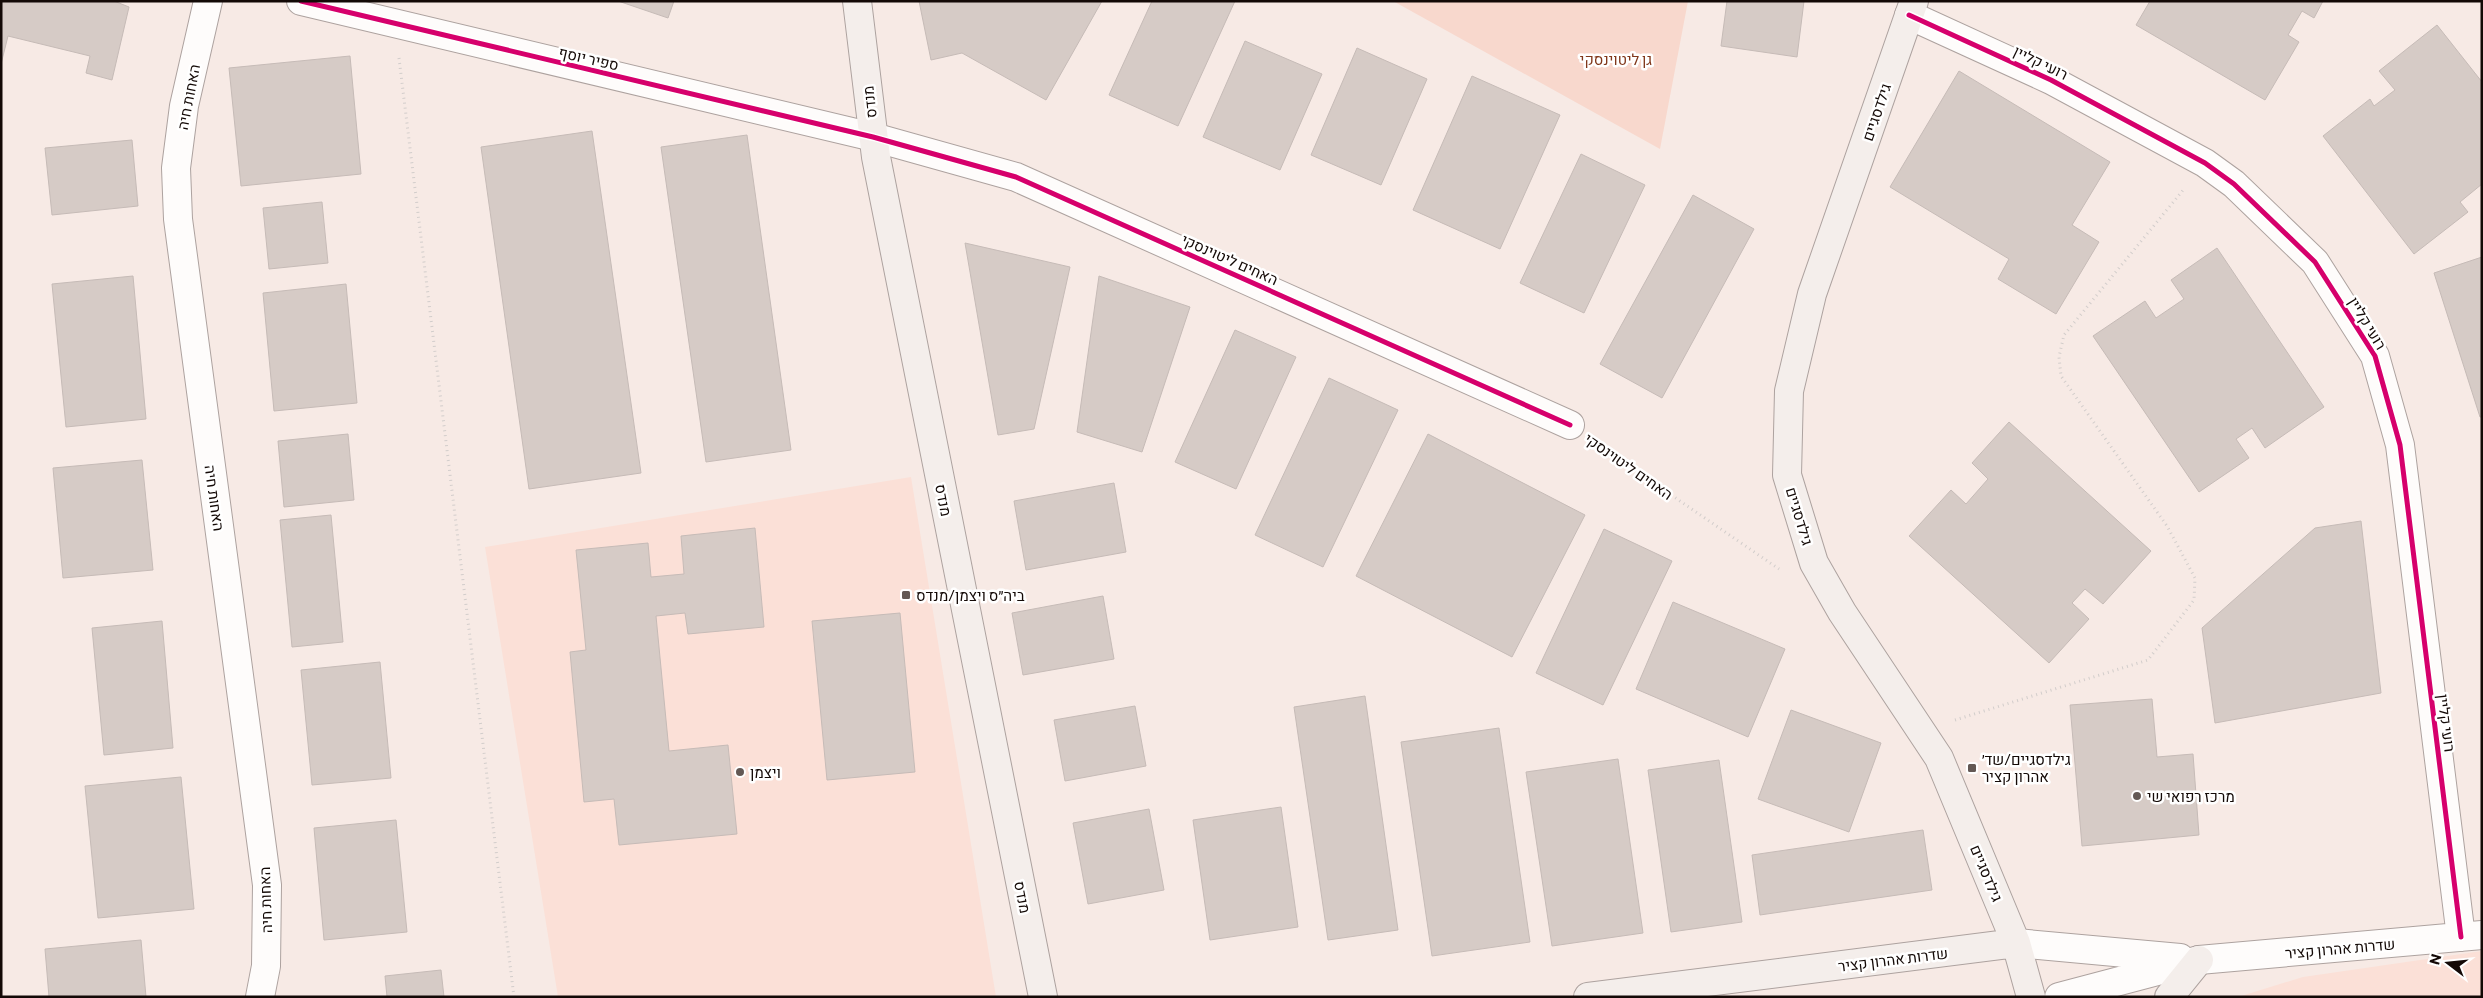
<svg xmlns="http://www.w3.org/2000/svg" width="2483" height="998" font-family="Commissioner,Heebo,sans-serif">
<rect width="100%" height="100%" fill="#f7eae5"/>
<path fill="#fbe0d7" d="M911 477 996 997H558L485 547Z
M2482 951V997H2238L2303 977Z"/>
<path fill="#f8d8cd" d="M1393 1H1688L1660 149Z"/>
<path fill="#d6cbc6" stroke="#c6bbb7" d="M1 1H114L129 7 112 80 86 73 90 56 8 36 1 64Z
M618 1H674L668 18Z
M919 1 967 2 1102 1 1046 100 962 53 931 60Z
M1152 1H1235L1178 126 1109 95Z
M1727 1H1804L1797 57 1721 46Z
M2150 1H2323L2314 18 2302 11 2288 35 2299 42 2265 100 2136 25Z
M2437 25 2482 82V184L2460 202 2468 212 2414 254 2323 136 2370 99 2374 106 2395 90 2379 71Z
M1245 41 1322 74 1280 170 1203 137Z
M1357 48 1427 79 1381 185 1311 155Z
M350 56 361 174 241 186 229 68Z
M1959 71 2110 162 2072 225 2099 242 2056 314 1998 279 2009 259 1890 187Z
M1472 76 1560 115 1500 249 1413 210Z
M592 131 641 473 529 489 481 147Z
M747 135 791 450 706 462 661 147Z
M132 140 138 206 52 215 45 148Z
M1581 154 1645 185 1584 313 1520 283Z
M1693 195 1754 229 1662 398 1600 364Z
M322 202 328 263 269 269 263 208Z
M965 243 1070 267 1034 429 998 435Z
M2217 248 2324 407 2265 448 2252 428 2236 439 2249 458 2199 492 2093 336 2145 301 2156 318 2184 299 2171 280Z
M2482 257V417H2480L2434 273Z
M133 276 146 419 66 427 52 284Z
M1099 276 1190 307 1142 452 1077 432Z
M346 284 357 403 274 411 263 293Z
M1235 330 1296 357 1236 489 1175 462Z
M1329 378 1398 410 1323 567 1255 535Z
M2009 422 2151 551 2103 604 2085 589 2072 603 2089 619 2049 663 1909 536 1951 490 1966 504 1988 479 1972 463Z
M348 434 354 500 284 507 278 441Z
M1428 434 1585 515 1512 657 1356 576Z
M142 460 153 570 63 578 53 468Z
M1114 483 1126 552 1026 570 1014 501Z
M331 515 343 642 292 647 280 520Z
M2361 521 2381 693 2215 723 2202 628 2315 528Z
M755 528 764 627 688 634 685 613 656 616 669 751 728 745 737 834 619 845 614 799 584 802 570 652 586 650 576 550 648 543 651 577 684 574 681 536Z
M1604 529 1672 561 1603 705 1536 673Z
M1103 596 1114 659 1023 675 1012 613Z
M1673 602 1785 649 1748 737 1636 689Z
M900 613 915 772 827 780 812 621Z
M162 621 173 748 104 755 92 628Z
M380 662 391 778 312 785 301 670Z
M1365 696 1398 930 1328 940 1294 707Z
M2152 699 2157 757 2193 754 2199 835 2082 846 2070 705Z
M1135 706 1146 766 1065 781 1054 720Z
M1791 710 1881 743 1849 832 1758 799Z
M1499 728 1530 942 1432 956 1401 742Z
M1618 759 1643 933 1552 946 1526 772Z
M1719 760 1742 922 1671 932 1648 770Z
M181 777 194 909 98 918 85 786Z
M1281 807 1298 927 1210 940 1193 820Z
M1149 809 1164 890 1088 904 1073 823Z
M396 820 407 932 324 940 314 828Z
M1923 830 1932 890 1760 915 1752 855Z
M141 940 146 997H49L45 949Z
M441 970 444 997H387L385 976Z"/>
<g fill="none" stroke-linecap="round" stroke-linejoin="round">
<g stroke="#ada29f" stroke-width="30">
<path id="street" d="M208 1 184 106 176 168 178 219 267 885 266 966 260 997
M301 1 873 137 1016 177 1570 425
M1909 15 2051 80 2205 163 2234 184 2315 262 2375 356 2400 445 2461 937
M2016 943 2180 958
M2059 997 2199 960 2482 935"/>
</g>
<g stroke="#ada29f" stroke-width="30">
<path id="secondary" d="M857 1 876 157 1043 997
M1914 1 1812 294 1789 391 1787 475 1814 563 1842 612 1939 758 2016 943 2031 997
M1588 997 2016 943
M2169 997 2199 960"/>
</g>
<path stroke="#d2cdcb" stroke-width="3" stroke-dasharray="1 4" stroke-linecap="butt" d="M399 58 514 997
M1597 444 1779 569
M1955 720 2148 660 2194 600 2195 578 2167 526 2061 376 2059 357 2064 335 2184 189"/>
<use href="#street" stroke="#fefcfb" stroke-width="28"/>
<use href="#secondary" stroke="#f4eeeb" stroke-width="28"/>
<g stroke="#fff" stroke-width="8">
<path id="cycleway" d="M301 1 873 137 1016 177 1570 425
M1909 15 2051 80 2205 163 2234 184 2315 262 2375 356 2400 445 2461 937"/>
</g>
<use href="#cycleway" stroke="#d6006c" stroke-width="5"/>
</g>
<g fill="#635854" stroke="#fff" stroke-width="2">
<rect x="901" y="590" width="10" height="10" rx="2.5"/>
<rect x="1967" y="763" width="10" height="10" rx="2.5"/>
<circle cx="740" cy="772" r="5"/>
<circle cx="2137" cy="796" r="5"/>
</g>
<g text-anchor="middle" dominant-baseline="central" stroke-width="5" stroke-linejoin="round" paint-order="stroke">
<g font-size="15" fill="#130906" stroke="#fff">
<text transform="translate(589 58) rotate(13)">ספיר יוסף</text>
<text transform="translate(2041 62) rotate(26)">רועי קליין</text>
<text transform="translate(188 97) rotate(-79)">האחות חיה</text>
<text transform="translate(869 102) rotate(-96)">מנדס</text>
<text transform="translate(1876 112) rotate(-71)">גילדסגיים</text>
<text transform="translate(1230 259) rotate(24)">האחים ליטוינסקי</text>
<text transform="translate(2368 323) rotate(59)">רועי קליין</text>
<text transform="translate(1629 466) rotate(35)">האחים ליטוינסקי</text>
<text transform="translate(215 498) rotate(82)">האחות חיה</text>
<text transform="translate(944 500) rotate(79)">מנדס</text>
<text transform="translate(1800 516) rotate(73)">גילדסגיים</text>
<text transform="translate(2447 723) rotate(83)">רועי קליין</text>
<text transform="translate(1987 873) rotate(67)">גילדסגיים</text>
<text transform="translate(1023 897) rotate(79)">מנדס</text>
<text transform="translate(265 900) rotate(-92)">האחות חיה</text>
<text transform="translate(2340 948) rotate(-5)">שדרות אהרון קציר</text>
<text transform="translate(1893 959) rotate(-7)">שדרות אהרון קציר</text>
</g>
<g font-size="15" fill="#80371a" stroke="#fff">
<text x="1616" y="59">גן ליטוינסקי</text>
</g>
<g font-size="15" fill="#130906" stroke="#fff" text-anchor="start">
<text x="916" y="595">ביה״ס ויצמן/מנדס</text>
<text x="1982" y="759">גילדסגיים/שד׳<tspan x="1982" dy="17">אהרון קציר</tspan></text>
<text x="750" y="772">ויצמן</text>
<text x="2147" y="796">מרכז רפואי שי</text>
</g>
</g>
<rect width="2483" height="998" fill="none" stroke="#130906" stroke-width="5"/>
<g transform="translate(2448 963) rotate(286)" stroke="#ffffff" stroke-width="4" paint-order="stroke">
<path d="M0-4L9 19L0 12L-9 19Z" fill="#130906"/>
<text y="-8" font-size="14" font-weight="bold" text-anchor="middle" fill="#130906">N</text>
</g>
</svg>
